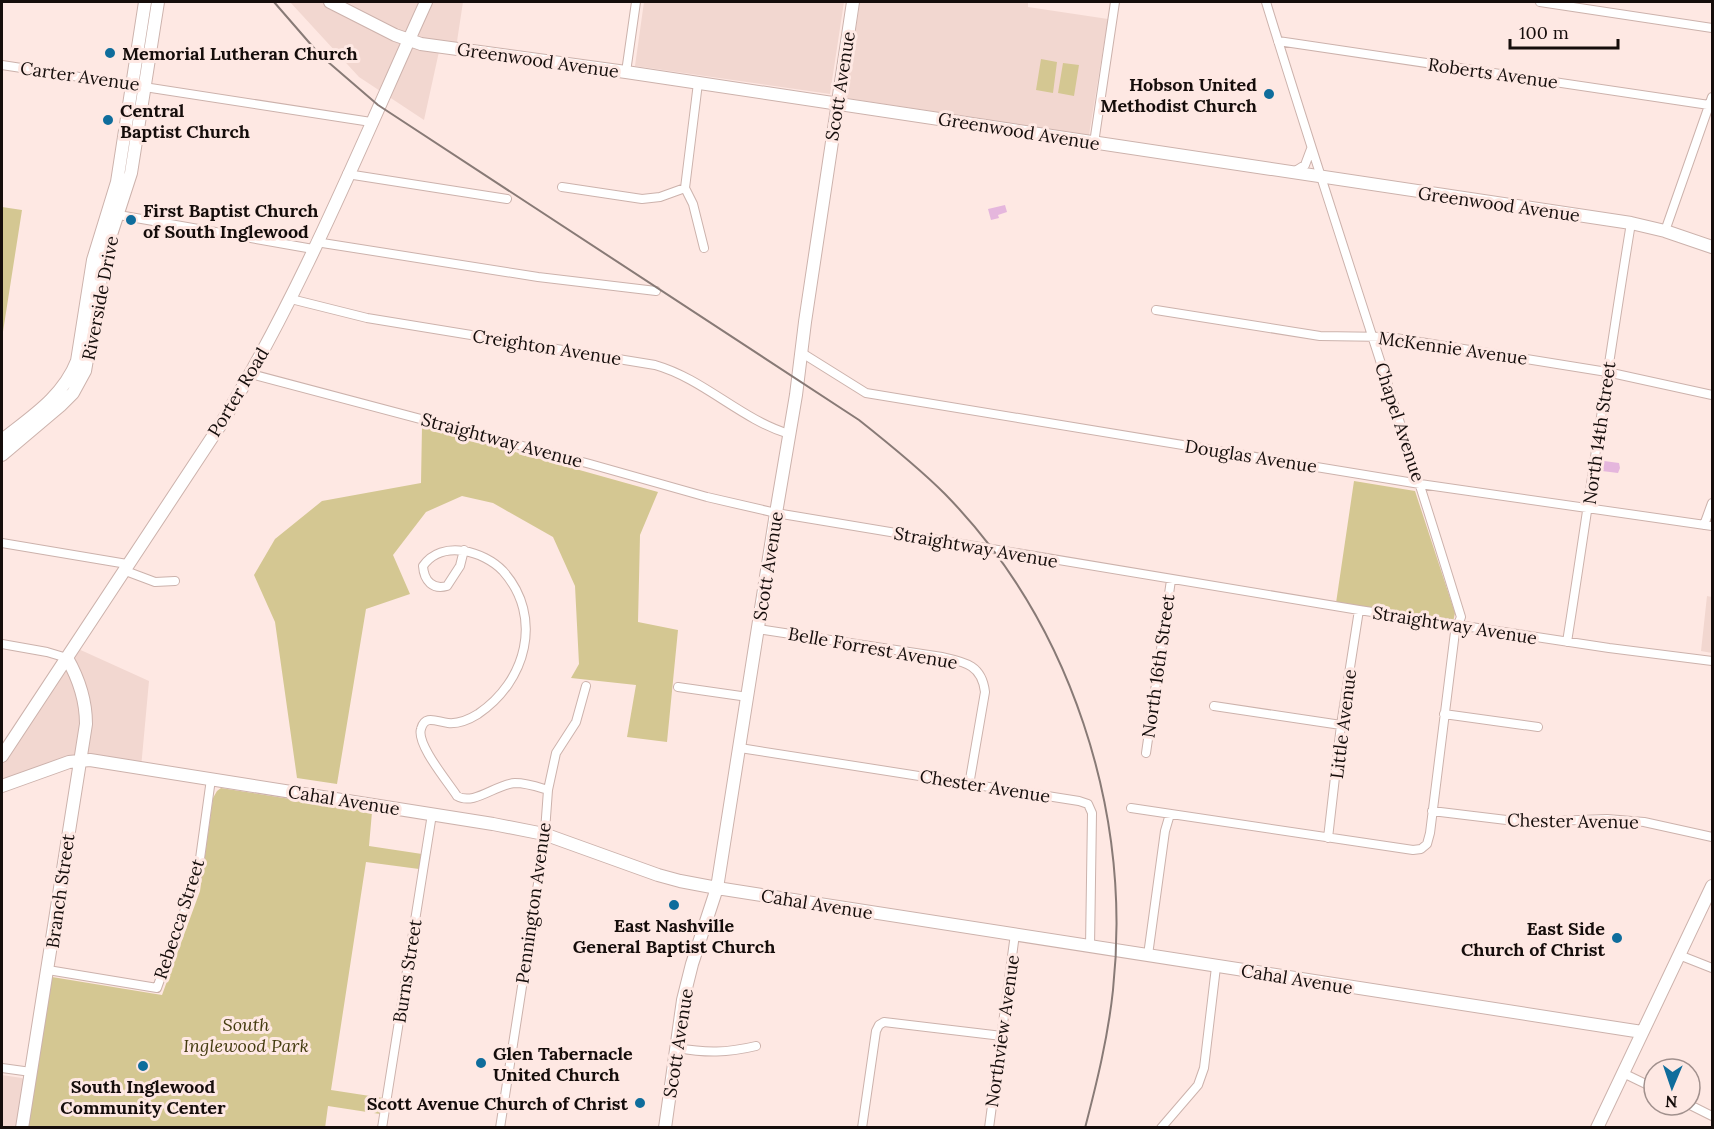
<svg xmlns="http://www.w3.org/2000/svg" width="1714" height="1129" font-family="Lora,serif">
<rect width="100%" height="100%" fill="#fee8e3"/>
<path fill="#f2d7d0" d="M290 2H330L344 7V2H463L456 48 440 47 424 120 359 77Z
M644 2H844L830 94 635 66Z
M860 2H1028V7L1108 19 1089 135 845 98Z
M1707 596 1712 597V653L1701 651Z
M74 647 149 681 141 768 90 760 2 786V756Z
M2 1075 22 1078 25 1081 19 1127H2Z"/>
<path fill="#d4c792" d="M1041 59 1057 62 1053 93 1036 90Z
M1063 63 1079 65 1074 96 1058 93Z
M2 207 22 210 2 338Z
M422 426 658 492 640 535 638 622 678 630 667 742 627 737 636 685 571 678 579 664 575 586 553 537 493 503 462 496 426 512 393 555 410 594 366 609 337 784 297 778 275 622 254 575 275 539 322 501 421 483Z
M1354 481 1415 491 1455 613 1453 622 1336 603Z
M221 788 372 812 369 846 422 854 419 869 366 862 331 1090 383 1098 380 1114 328 1106 325 1128H27L52 977 162 995 200 891 213 798 217 791Z"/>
<path fill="#e5b6dd" d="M1005 205 1007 212 998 215 999 218 991 220 988 209Z
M1604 461 1619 463 1620 468 1618 473 1602 471Z"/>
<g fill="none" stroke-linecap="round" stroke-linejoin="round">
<g stroke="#ccb2ac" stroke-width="10">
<path id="street" d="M1540 2 1712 28
M1278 41 1709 105
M2 65 371 122
M626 72 636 2
M698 83 685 188 693 204 704 248
M1094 143 1115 2
M1292 173 1305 165 1311 149
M347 174 507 199
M562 187 642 199 660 197 685 188
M113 214 313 249
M1665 231 1712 97
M316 242 538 277 656 291
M291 299 367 318 655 365C704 379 740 419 789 434
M1156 310 1320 336 1389 337 1607 372 1712 395
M802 353 866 393 1420 484 1712 526
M251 374 590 464 707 497 776 513 1359 610 1609 648 1712 661
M1704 525 1712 503
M2 543 127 564
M464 550 460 566 447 586C433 590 424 581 423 566 442 539 484 551 503 571 544 617 526 682 478 714 470 719 458 724 448 723 437 722 425 714 421 729 416 744 448 782 457 796 474 806 496 784 515 783 527 783 538 787 548 790
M123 570 155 582 175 581
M758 629 942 657C965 662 982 665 985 692L969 785
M1567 642C1589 503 1608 363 1631 223
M2 644 47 652 67 658
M678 687 748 697
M1214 706 1341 725
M1444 714 1538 727
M740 748 1079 801 1088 804 1092 813 1090 947
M1146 753 1171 580
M1131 808 1413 850 1421 849 1427 844 1430 833 1455 632 1461 617C1398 411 1329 207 1266 2
M1432 811 1523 822 1607 819 1644 822 1712 837
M1328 838 1341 725 1359 610
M1148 955 1165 831 1170 814
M1679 955 1712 968
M48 970 157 988 198 873 211 779
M677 1048C706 1053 727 1053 756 1046
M2 1068 31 1072
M1623 1073 1654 1088
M1690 1105 1712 1116
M382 1128 432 814
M500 1128 544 845 548 790 556 753 576 722 586 686
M862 1128 876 1031 879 1025 884 1022 1002 1036
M989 1128 1015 934
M1161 1128 1198 1085 1204 1068 1216 967"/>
</g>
<g stroke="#ccb2ac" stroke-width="14">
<path id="secondary" d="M330 2 395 35 421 44 626 72 1631 223 1665 231 1712 247
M2 440C31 417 63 397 77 361L93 260 117 182 145 2
M2 455 60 406 73 393 85 371 106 250 131 173 158 2
M2 756 219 427C302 292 361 145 426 2
M2 786 69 762 90 760 493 824 544 834 658 875 680 881 717 888 1642 1032
M22 1128 86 724C86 700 79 679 67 658
M665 1128 683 1000 692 964 717 888 776 513 796 395 805 322 853 2
M1597 1128 1712 886"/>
</g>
<use href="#street" stroke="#fff" stroke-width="8"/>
<use href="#secondary" stroke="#fff" stroke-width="12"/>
<path stroke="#887a76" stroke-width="2" d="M274 2 320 55 378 105 859 420C888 443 918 467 945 494 1071 623 1132 811 1113 990 1108 1037 1097 1082 1085 1128"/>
</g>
<g fill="#0f6d9c" stroke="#fee8e3" stroke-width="2">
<circle cx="110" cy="53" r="6"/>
<circle cx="1269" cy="94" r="6"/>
<circle cx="108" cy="120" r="6"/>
<circle cx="131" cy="220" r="6"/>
<circle cx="674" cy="905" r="6"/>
<circle cx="1617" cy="938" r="6"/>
<circle cx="481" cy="1063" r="6"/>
<circle cx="143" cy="1066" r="6"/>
<circle cx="640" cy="1103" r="6"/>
</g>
<g text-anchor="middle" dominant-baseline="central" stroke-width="6" stroke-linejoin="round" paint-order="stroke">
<g font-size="18" font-weight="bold" fill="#150d0b" stroke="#fee8e3" text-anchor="start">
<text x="122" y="53">Memorial Lutheran Church</text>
<text x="1257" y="84" text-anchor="end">Hobson United<tspan x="1257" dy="21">Methodist Church</tspan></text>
<text x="120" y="110">Central<tspan x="120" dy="21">Baptist Church</tspan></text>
<text x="143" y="210">First Baptist Church<tspan x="143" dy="21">of South Inglewood</tspan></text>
<text x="674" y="925" text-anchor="middle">East Nashville<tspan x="674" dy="21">General Baptist Church</tspan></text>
<text x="1605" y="928" text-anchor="end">East Side<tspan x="1605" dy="21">Church of Christ</tspan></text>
<text x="493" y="1053">Glen Tabernacle<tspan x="493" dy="21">United Church</tspan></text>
<text x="143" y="1086" text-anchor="middle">South Inglewood<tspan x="143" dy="21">Community Center</tspan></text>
<text x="628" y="1103" text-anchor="end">Scott Avenue Church of Christ</text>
</g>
<g font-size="18" fill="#150d0b" stroke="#fee8e3">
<text transform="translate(538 60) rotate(8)">Greenwood Avenue</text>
<text transform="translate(1493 73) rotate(8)">Roberts Avenue</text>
<text transform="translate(80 76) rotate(8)">Carter Avenue</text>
<text transform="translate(840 86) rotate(-81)">Scott Avenue</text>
<text transform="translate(1019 131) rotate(9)">Greenwood Avenue</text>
<text transform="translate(1499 204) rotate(8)">Greenwood Avenue</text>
<text transform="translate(100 298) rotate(-79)">Riverside Drive</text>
<text transform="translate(547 347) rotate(9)">Creighton Avenue</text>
<text transform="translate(1453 348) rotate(8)">McKennie Avenue</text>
<text transform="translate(238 392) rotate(-59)">Porter Road</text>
<text transform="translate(1400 422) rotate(72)">Chapel Avenue</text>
<text transform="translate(1599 433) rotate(-82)">North 14th Street</text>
<text transform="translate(502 440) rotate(15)">Straightway Avenue</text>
<text transform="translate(1251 456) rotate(9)">Douglas Avenue</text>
<text transform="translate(976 547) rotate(10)">Straightway Avenue</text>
<text transform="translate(768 566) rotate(-81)">Scott Avenue</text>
<text transform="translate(1455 625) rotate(9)">Straightway Avenue</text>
<text transform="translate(873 648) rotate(10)">Belle Forrest Avenue</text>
<text transform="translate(1158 666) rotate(-82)">North 16th Street</text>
<text transform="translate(1343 724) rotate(-83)">Little Avenue</text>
<text transform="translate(985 786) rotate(9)">Chester Avenue</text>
<text transform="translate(344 800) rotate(9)">Cahal Avenue</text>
<text transform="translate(1573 821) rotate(1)">Chester Avenue</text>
<text transform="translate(60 891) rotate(-82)">Branch Street</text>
<text transform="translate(533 903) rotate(-82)">Pennington Avenue</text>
<text transform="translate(817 904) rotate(9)">Cahal Avenue</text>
<text transform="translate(179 919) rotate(-72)">Rebecca Street</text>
<text transform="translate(407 971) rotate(-81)">Burns Street</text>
<text transform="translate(1297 979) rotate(9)">Cahal Avenue</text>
<text transform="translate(1002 1031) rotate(-82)">Northview Avenue</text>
<text transform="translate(678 1043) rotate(-81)">Scott Avenue</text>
</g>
<g font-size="18" font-style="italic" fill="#443b0f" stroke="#fee8e3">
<text x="246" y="1024">South<tspan x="246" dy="21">Inglewood Park</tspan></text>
</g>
</g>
<rect width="1714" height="1129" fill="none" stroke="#150d0b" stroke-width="6"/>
<g transform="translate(1672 1087) rotate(182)"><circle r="28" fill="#fee8e3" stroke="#a1908d" stroke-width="1.5"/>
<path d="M0-4.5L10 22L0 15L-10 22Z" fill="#0f6d9c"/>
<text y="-9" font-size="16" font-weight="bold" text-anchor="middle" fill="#150d0b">N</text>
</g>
<path d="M1510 39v9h108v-9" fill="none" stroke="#150d0b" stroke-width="3"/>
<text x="1519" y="39" font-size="18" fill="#150d0b" stroke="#fee8e3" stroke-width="4.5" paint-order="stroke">100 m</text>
</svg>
